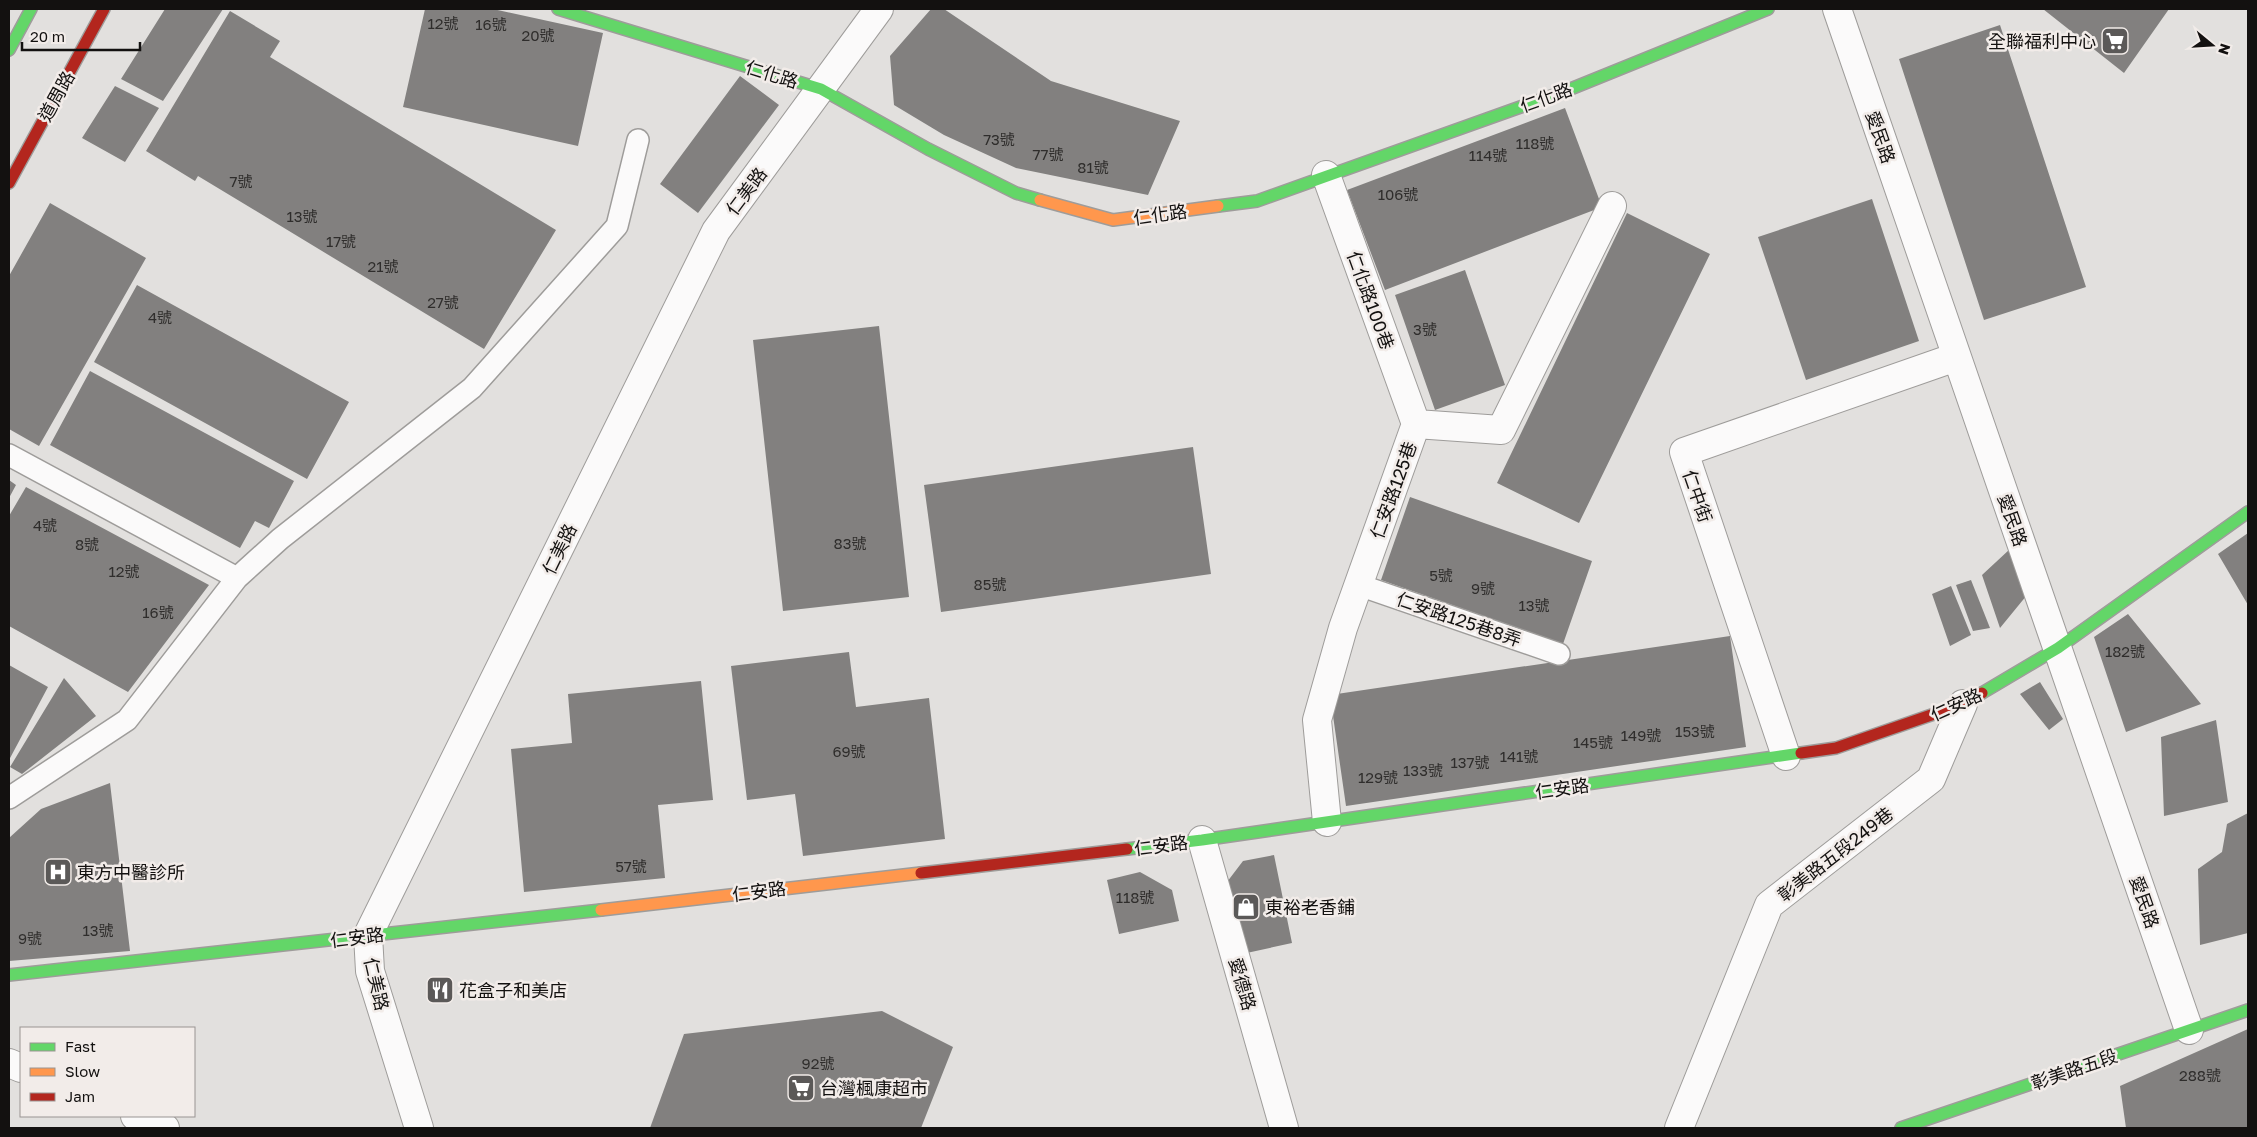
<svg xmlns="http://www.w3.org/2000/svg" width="2257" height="1137" font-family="'Golos Text','Noto Sans TC',sans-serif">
<rect width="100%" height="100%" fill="#e2e0de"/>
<path fill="#82807f" d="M165 9H223L163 101 121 79Z
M425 9H493L603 33 578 146 403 107Z
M931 9H944L1051 81 1180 121 1148 195 1016 168 944 135 894 105 890 56Z
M2043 9H2169L2124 73Z
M230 11 280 41 270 57 556 230 484 349 198 176 195 181 146 151Z
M2000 25 2086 287 1984 320 1899 59Z
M740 76 779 105 698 213 660 184Z
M115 86 159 108 125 162 82 138Z
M1565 108 1602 207 1385 290 1347 190Z
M1872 199 1919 341 1806 380 1758 237Z
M50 203 146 258 39 446 9 429V276Z
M1627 213 1710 254 1579 523 1497 483Z
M1465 270 1505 385 1435 410 1395 295Z
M137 285 349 402 307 479 94 362Z
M879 326 909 597 783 611 753 340Z
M90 371 294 481 269 528 255 521 240 548 50 445Z
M1193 447 1211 574 941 612 924 485Z
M9 480 16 485 9 498Z
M26 487 209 585 128 692 9 626V516Z
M1410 497 1592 561 1563 644 1381 580Z
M2248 533V605L2218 554Z
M2010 549 2027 595 2000 628 1982 575Z
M1971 580 1990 628 1973 631 1956 585Z
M1951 586 1971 635 1950 646 1932 594Z
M2128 614 2201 704 2126 732 2094 637Z
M1730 636 1746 747 1346 806 1330 695Z
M849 652 856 707 929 698 945 839 803 856 795 794 747 800 731 666Z
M9 665 48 687 9 760Z
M64 678 96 716 22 774 10 767Z
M701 681 713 800 658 805 665 878 524 892 511 749 572 743 568 694Z
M2040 682 2063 719 2049 730 2020 694Z
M2216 720 2228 802 2164 816 2161 737Z
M110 783 130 951 9 961V838L41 809Z
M2248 813V933L2200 945 2198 869 2222 852 2227 824Z
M1274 855 1292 943 1242 954 1227 882 1243 861Z
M1140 872 1172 890 1179 921 1119 934 1107 880Z
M882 1011 953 1047 921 1128H650L684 1034Z
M2248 1029V1128H2126L2120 1086Z"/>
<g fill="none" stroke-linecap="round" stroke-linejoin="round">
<g stroke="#9e9c9a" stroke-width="24">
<path id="lane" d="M9 455 237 578
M1359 585 1559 654
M9 798 127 720 237 578 280 539 472 388 617 226 638 140"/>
</g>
<g stroke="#9e9c9a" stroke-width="30">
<path id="street" d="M1837 9 2189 1030
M1326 175 1416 424
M1416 424 1501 430 1612 206
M1786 756 1684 452 1956 357
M1327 822 1317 720 1343 628 1416 424
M1202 840 1284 1128
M9 1063 21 1068
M135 1116 165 1128
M419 1128 370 971 368 935 716 231 879 9
M1679 1128 1769 905 1931 779 1963 704"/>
</g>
<g stroke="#9e9c9a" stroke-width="14">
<path id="fast" d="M558 9 821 89 928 149 1016 193 1040 200
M9 50 31 9
M1218 206 1257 201 1568 90 1768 9
M1982 693 2058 648 2248 512
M1127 849 1202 840 1801 753
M9 975 601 910
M1901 1128 2248 1010"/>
</g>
<g stroke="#9e9c9a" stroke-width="14">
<path id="slow" d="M1040 200 1113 220 1218 206
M601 910 921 873"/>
</g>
<g stroke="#9e9c9a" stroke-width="14">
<path id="jam" d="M9 183 104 9
M1801 753 1836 748 1963 704 1982 693
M921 873 1127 849"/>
</g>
<use href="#lane" stroke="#fbfafa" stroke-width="21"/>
<use href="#street" stroke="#fbfafa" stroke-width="28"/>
<use href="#fast" stroke="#63d668" stroke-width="11"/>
<use href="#slow" stroke="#ff974d" stroke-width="11"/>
<use href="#jam" stroke="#b3261e" stroke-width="11"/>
</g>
<defs>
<g id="supermarket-square" transform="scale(1.4375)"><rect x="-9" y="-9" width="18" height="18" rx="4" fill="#5b5958" stroke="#f2ece9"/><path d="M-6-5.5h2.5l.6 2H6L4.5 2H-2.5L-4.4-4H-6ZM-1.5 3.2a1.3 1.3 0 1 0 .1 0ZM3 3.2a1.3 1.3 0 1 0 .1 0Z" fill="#fff"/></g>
<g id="hospital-square" transform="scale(1.4375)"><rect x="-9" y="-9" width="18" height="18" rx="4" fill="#5b5958" stroke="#f2ece9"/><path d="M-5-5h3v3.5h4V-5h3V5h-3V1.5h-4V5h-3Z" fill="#fff"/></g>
<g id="shop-square" transform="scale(1.4375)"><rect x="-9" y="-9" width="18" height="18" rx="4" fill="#5b5958" stroke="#f2ece9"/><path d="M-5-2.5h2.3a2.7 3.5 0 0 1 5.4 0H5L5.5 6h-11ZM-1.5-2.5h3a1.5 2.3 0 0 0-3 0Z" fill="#fff"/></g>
<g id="restaurant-square" transform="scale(1.4375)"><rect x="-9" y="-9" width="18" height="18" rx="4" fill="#5b5958" stroke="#f2ece9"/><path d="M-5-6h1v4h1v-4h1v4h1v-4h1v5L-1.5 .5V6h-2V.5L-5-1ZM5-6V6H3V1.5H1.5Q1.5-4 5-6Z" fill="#fff"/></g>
</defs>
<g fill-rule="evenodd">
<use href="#supermarket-square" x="2115" y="41"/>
<use href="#hospital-square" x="58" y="872"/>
<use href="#shop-square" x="1246" y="907"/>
<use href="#restaurant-square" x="440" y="990"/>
<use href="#supermarket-square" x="801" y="1088"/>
</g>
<g text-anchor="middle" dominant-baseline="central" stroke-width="5" stroke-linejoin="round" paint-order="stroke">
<g font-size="15" fill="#2f2d2c">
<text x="443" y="23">12號</text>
<text x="491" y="24">16號</text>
<text x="538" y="35">20號</text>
<text x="999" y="139">73號</text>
<text x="1535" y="143">118號</text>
<text x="1048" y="154">77號</text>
<text x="1488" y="155">114號</text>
<text x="1093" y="167">81號</text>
<text x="241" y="181">7號</text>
<text x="1398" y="194">106號</text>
<text x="302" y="216">13號</text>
<text x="341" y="241">17號</text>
<text x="383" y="266">21號</text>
<text x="443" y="302">27號</text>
<text x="160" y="317">4號</text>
<text x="1425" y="329">3號</text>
<text x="45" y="525">4號</text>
<text x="850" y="543">83號</text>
<text x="87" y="544">8號</text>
<text x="124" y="571">12號</text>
<text x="1441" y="575">5號</text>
<text x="990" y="584">85號</text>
<text x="1483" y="588">9號</text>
<text x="1534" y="605">13號</text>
<text x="158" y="612">16號</text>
<text x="2125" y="651">182號</text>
<text x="1695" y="731">153號</text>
<text x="1641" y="735">149號</text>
<text x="1593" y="742">145號</text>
<text x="849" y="751">69號</text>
<text x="1519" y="756">141號</text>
<text x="1470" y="762">137號</text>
<text x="1423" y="770">133號</text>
<text x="1378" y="777">129號</text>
<text x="631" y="866">57號</text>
<text x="1135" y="897">118號</text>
<text x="98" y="930">13號</text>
<text x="30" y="938">9號</text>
<text x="818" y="1063">92號</text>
<text x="2200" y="1075">288號</text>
</g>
<g font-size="18" fill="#131110" stroke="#f2ece9" text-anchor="start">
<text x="2096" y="41" text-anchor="end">全聯福利中心</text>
<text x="77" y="872">東方中醫診所</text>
<text x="1265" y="907">東裕老香鋪</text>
<text x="459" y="990">花盒子和美店</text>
<text x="820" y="1088">台灣楓康超市</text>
</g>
<g font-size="18" fill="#131110" stroke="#f2ece9">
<text transform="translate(772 74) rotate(17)">仁化路</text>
<text transform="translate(56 96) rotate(-61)">道周路</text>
<text transform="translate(1546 97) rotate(-20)">仁化路</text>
<text transform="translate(1881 137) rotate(71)">愛民路</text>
<text transform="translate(746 191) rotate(-53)">仁美路</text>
<text transform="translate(1160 214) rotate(-8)">仁化路</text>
<text transform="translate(1371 300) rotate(70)">仁化路100巷</text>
<text transform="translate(1393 490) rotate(-70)">仁安路125巷</text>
<text transform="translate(1698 496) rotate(71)">仁中街</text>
<text transform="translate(2013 520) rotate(71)">愛民路</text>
<text transform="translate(559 549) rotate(-64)">仁美路</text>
<text transform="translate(1459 619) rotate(19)">仁安路125巷8弄</text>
<text transform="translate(1956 704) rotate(-24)">仁安路</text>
<text transform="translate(1562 788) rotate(-8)">仁安路</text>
<text transform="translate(1161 845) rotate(-7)">仁安路</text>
<text transform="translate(1835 854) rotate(-38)">彰美路五段249巷</text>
<text transform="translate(759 891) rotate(-7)">仁安路</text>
<text transform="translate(2145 902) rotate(71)">愛民路</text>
<text transform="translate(357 937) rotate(-7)">仁安路</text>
<text transform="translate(377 984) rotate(77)">仁美路</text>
<text transform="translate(1243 984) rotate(74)">愛德路</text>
<text transform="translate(2074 1069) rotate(-19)">彰美路五段</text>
</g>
</g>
<rect width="2257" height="1137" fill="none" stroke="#131110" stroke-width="20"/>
<rect x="20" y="1027" width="175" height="90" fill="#f2ece9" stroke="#999492"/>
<rect x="30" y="1043" width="25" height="8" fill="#63d668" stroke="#999492"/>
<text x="65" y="1052" font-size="15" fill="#131110">Fast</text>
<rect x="30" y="1068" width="25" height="8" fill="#ff974d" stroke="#999492"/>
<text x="65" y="1077" font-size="15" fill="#131110">Slow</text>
<rect x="30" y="1093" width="25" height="8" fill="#b3261e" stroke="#999492"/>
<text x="65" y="1102" font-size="15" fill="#131110">Jam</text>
<g transform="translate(2212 45) rotate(108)" stroke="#f2ece9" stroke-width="4" paint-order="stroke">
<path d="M0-4L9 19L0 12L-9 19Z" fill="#131110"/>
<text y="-8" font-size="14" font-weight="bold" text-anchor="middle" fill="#131110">N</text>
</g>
<path d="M22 42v8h118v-8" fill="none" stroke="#131110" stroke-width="2.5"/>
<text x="30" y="42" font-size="15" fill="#131110" stroke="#f2ece9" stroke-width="4" paint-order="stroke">20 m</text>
</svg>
